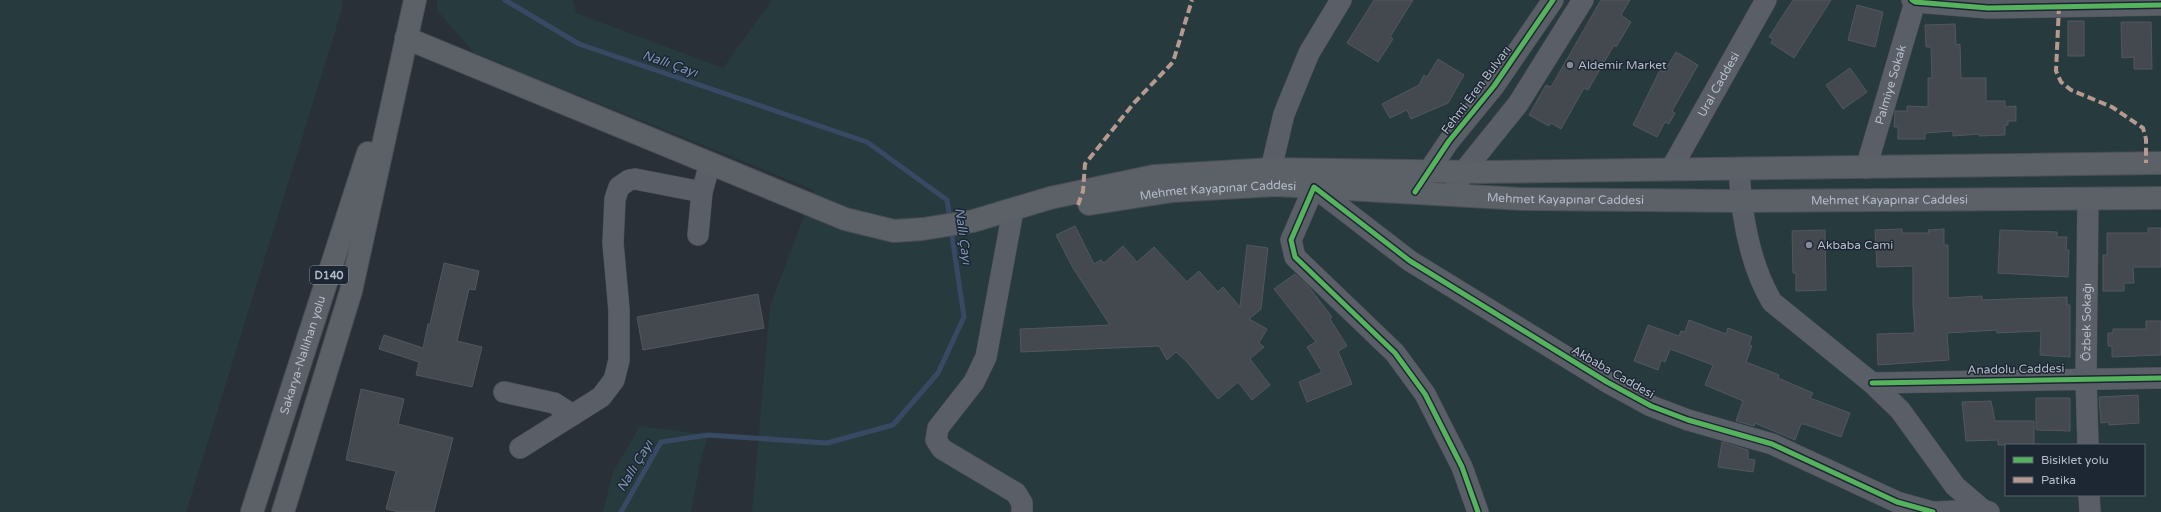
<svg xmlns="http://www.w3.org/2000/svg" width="2161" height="512" font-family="'Varela Round',sans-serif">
<rect width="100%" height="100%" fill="#2a3038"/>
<path fill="#273a3e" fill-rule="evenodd" d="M0 0H342L343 6 186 512H0Z
M437 0H573L576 13 723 68 772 0H2161V512H752L770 306 814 190 474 53 437 10ZM2006 445H2144V495H2006Z
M640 426 708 435 701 459 691 512H603L613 472Z"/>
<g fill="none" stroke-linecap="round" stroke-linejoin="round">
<path stroke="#384963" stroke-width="5" d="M505 0 579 44 867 142 947 200 950 219
M621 512 661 442 708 435 827 443 893 425 938 373 964 317 951 229"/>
</g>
<path fill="#444950" stroke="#52575f" d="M1374 0H1413L1390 37 1393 39 1378 62 1347 43Z
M1601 0H1630L1621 15 1631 22 1616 47 1614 45 1588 90 1584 88 1561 129 1551 123 1549 126 1529 115 1546 85 1551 87Z
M1793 0H1831L1794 58 1771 43 1773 39 1769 37Z
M1857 5 1883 12 1875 47 1848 40Z
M2068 21H2084V56H2068Z
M2121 22H2151L2152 69H2134V57L2122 58Z
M1955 24 1956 45 1960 44 1961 78H1986V101H2005V107L2016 106V121H2008V125H2005V135L1979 136V134L1953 136V131L1925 133V139H1898V127H1894L1895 111H1907V106L1928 107V78H1932L1931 47H1926L1925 25Z
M1676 52 1698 65 1672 111 1675 113 1669 124 1665 122 1657 137 1633 125 1660 70 1664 72Z
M1438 59 1464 75 1448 103 1411 119 1407 110 1390 118 1382 104 1419 85 1424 75 1427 77Z
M1850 68 1867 92 1843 109 1826 85Z
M1075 226 1094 264 1101 260 1104 263 1123 246 1137 262 1154 247 1187 282 1199 271 1218 292 1223 287 1240 307 1247 245 1268 248 1261 309 1249 319 1267 329 1259 343 1264 347 1250 359 1270 385 1252 400 1238 382 1218 399 1187 362 1176 352 1167 360 1159 346 1021 352 1020 329 1110 325 1073 268 1056 235Z
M2148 228H2161V267H2133L2134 283H2124V291H2103V255H2107V233H2148Z
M1902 229V233H1929L1928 230 1944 229V245H1948V298L1982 296V300L2067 297V305H2070V357L2040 355 2041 331 1997 333V330L1947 333 1949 360 1878 365 1877 334 1915 333 1913 304V266L1877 267 1875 230Z
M1825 230 1826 290 1796 291V273H1793L1792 231Z
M2000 230 2057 232V237H2067L2066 250H2069L2068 277 1998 273Z
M444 263 479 271 475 290 469 289 457 341 482 347 472 387 416 375 419 362 379 349 384 335 423 348 428 324H430Z
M1295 274 1309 287 1332 317 1330 319 1347 346 1338 351 1352 384 1307 402 1299 382 1322 372 1307 347 1316 342 1274 289Z
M758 294 764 328 643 350 637 317Z
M1689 320 1726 334 1728 328 1752 337 1749 345 1752 346 1746 362 1779 375 1778 378 1813 393 1810 398 1850 413 1841 437 1804 424H1801L1795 440 1755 423 1754 426 1736 421 1743 401 1705 385 1713 365 1670 349 1665 362 1661 360 1658 370 1634 361 1648 325 1679 336 1681 331 1685 332Z
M2146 321H2161V355L2112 357V346H2108V333H2113V329H2146Z
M361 389 404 399 398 424 453 438 434 512H399L386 509 396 471 346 460Z
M2138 395 2139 423 2109 425V422L2101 423 2099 397Z
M2036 398H2070V431L2036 430Z
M1991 401 1995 421H2034V445H1998V440L1966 441 1962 402Z
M1722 442 1748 450V459L1755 460 1753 472 1718 467Z"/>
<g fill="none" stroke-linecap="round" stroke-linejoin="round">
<g stroke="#484c53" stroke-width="22">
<g id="minor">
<path d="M1912 0 1915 2 1988 8 2161 5"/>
<path d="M1739 168C1741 213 1749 263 1772 302L1872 383 1900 410 1955 486 1983 510"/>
<path id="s1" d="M1866 168 1915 2"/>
<path d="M1271 169 1284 114 1309 53 1341 0"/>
<path id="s2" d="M1671 169 1766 0"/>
<path d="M1420 184 1449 141 1494 86 1553 0"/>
<path d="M1453 194 1464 171 1518 104 1583 0"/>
<path d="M1012 216 986 357 974 382 938 428 936 440 942 449 1016 493 1022 503V512"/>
<path d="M698 235 702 192 710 163"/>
<path d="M1872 383 2161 378"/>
<path d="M504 392 554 403 573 415"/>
<path id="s3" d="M2088 445 2086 378 2088 198"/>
<path d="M520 448 601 397 614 380 619 360V310L613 243 615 199 619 187 629 180 635 179 702 192"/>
<path d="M2089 495 2090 512"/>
<path d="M1478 512 1462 467 1425 394 1395 353 1295 257 1291 240 1314 187 1410 261 1607 382 1651 406 1688 420 1772 444 1897 502 1933 512"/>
<path d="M1934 512 1983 510 1989 512"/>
</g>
</g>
<g stroke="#484c55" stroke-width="24">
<g id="major">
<path d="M406 38 845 219 894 231 923 229 973 221 1050 198 1154 176 1271 169 1481 172 2161 163"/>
<path id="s4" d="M1089 204 1173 191 1276 185 1522 199 1741 201 2161 198"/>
<path id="s5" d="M252 512 368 153"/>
<path d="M283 512 351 291 415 0"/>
</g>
</g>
<use href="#minor" stroke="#5a5e66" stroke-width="21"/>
<use href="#major" stroke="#5c6168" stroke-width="22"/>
<path stroke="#b69a8f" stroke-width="4" stroke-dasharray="8 4" stroke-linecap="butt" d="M2059 6 2056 71 2061 82 2071 90 2112 107 2143 128 2146 139V163
M1078 205 1083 191 1085 164 1134 103 1173 62 1192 0"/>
<g stroke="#1d2633" stroke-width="8">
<path id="cycleway" d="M1912 0 1915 2 1988 8 2161 5
M1415 192 1449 141 1494 86 1553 0
M1872 383 2161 378
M1478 512 1462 467 1425 394 1395 353 1295 257 1291 240 1314 187 1410 261 1607 382 1651 406 1688 420 1772 444 1897 502 1933 512"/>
</g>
<use href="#cycleway" stroke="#56b35d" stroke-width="5"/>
</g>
<g fill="#848b96" stroke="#1d2633" stroke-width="1.5">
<circle cx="1570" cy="65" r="4"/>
<circle cx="1809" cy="245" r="4"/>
</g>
<g text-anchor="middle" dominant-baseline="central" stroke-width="3" stroke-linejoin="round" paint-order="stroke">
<rect fill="#1d2633" stroke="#878f9c" stroke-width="1" x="310" y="266" width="38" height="18" rx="3"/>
<g font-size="11" font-weight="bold" fill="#b4bcc9">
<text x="329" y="275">D140</text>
</g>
<g font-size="12" fill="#b4bcc9" stroke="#1d2633" text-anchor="start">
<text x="1578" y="65">Aldemir Market</text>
<text x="1817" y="245">Akbaba Cami</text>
</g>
<g font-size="12" fill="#b4bcc9" stroke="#1d2633">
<text stroke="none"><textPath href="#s2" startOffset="97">Ural Caddesi</textPath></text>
<text stroke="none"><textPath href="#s1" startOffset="87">Palmiye Sokak</textPath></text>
<text transform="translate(1476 90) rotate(-53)">Fehmi Eren Bulvarı</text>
<text stroke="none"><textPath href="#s4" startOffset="130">Mehmet Kayapınar Caddesi</textPath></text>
<text stroke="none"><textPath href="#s4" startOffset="478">Mehmet Kayapınar Caddesi</textPath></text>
<text stroke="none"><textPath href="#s4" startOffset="802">Mehmet Kayapınar Caddesi</textPath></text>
<text stroke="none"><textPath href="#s3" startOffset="123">Özbek Sokağı</textPath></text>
<text stroke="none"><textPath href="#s5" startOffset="165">Sakarya-Nallıhan yolu</textPath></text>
<text transform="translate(2016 369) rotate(-1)">Anadolu Caddesi</text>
<text transform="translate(1613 372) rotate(30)">Akbaba Caddesi</text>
</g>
<g font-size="13" font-style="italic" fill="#7c92b1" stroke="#1d2633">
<text transform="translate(670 64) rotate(19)">Nallı Çayı</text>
<text transform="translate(963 236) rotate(82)">Nallı Çayı</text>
<text transform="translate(635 466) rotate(-59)">Nallı Çayı</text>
</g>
</g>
<rect x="2005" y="444" width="140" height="52" fill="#1d2633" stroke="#59626f"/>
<rect x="2013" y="457" width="20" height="6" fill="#56b35d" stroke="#59626f"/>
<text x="2041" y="464" font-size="12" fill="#b4bcc9">Bisiklet yolu</text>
<rect x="2013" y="477" width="20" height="6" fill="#b69a8f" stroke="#59626f"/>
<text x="2041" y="484" font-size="12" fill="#b4bcc9">Patika</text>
</svg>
